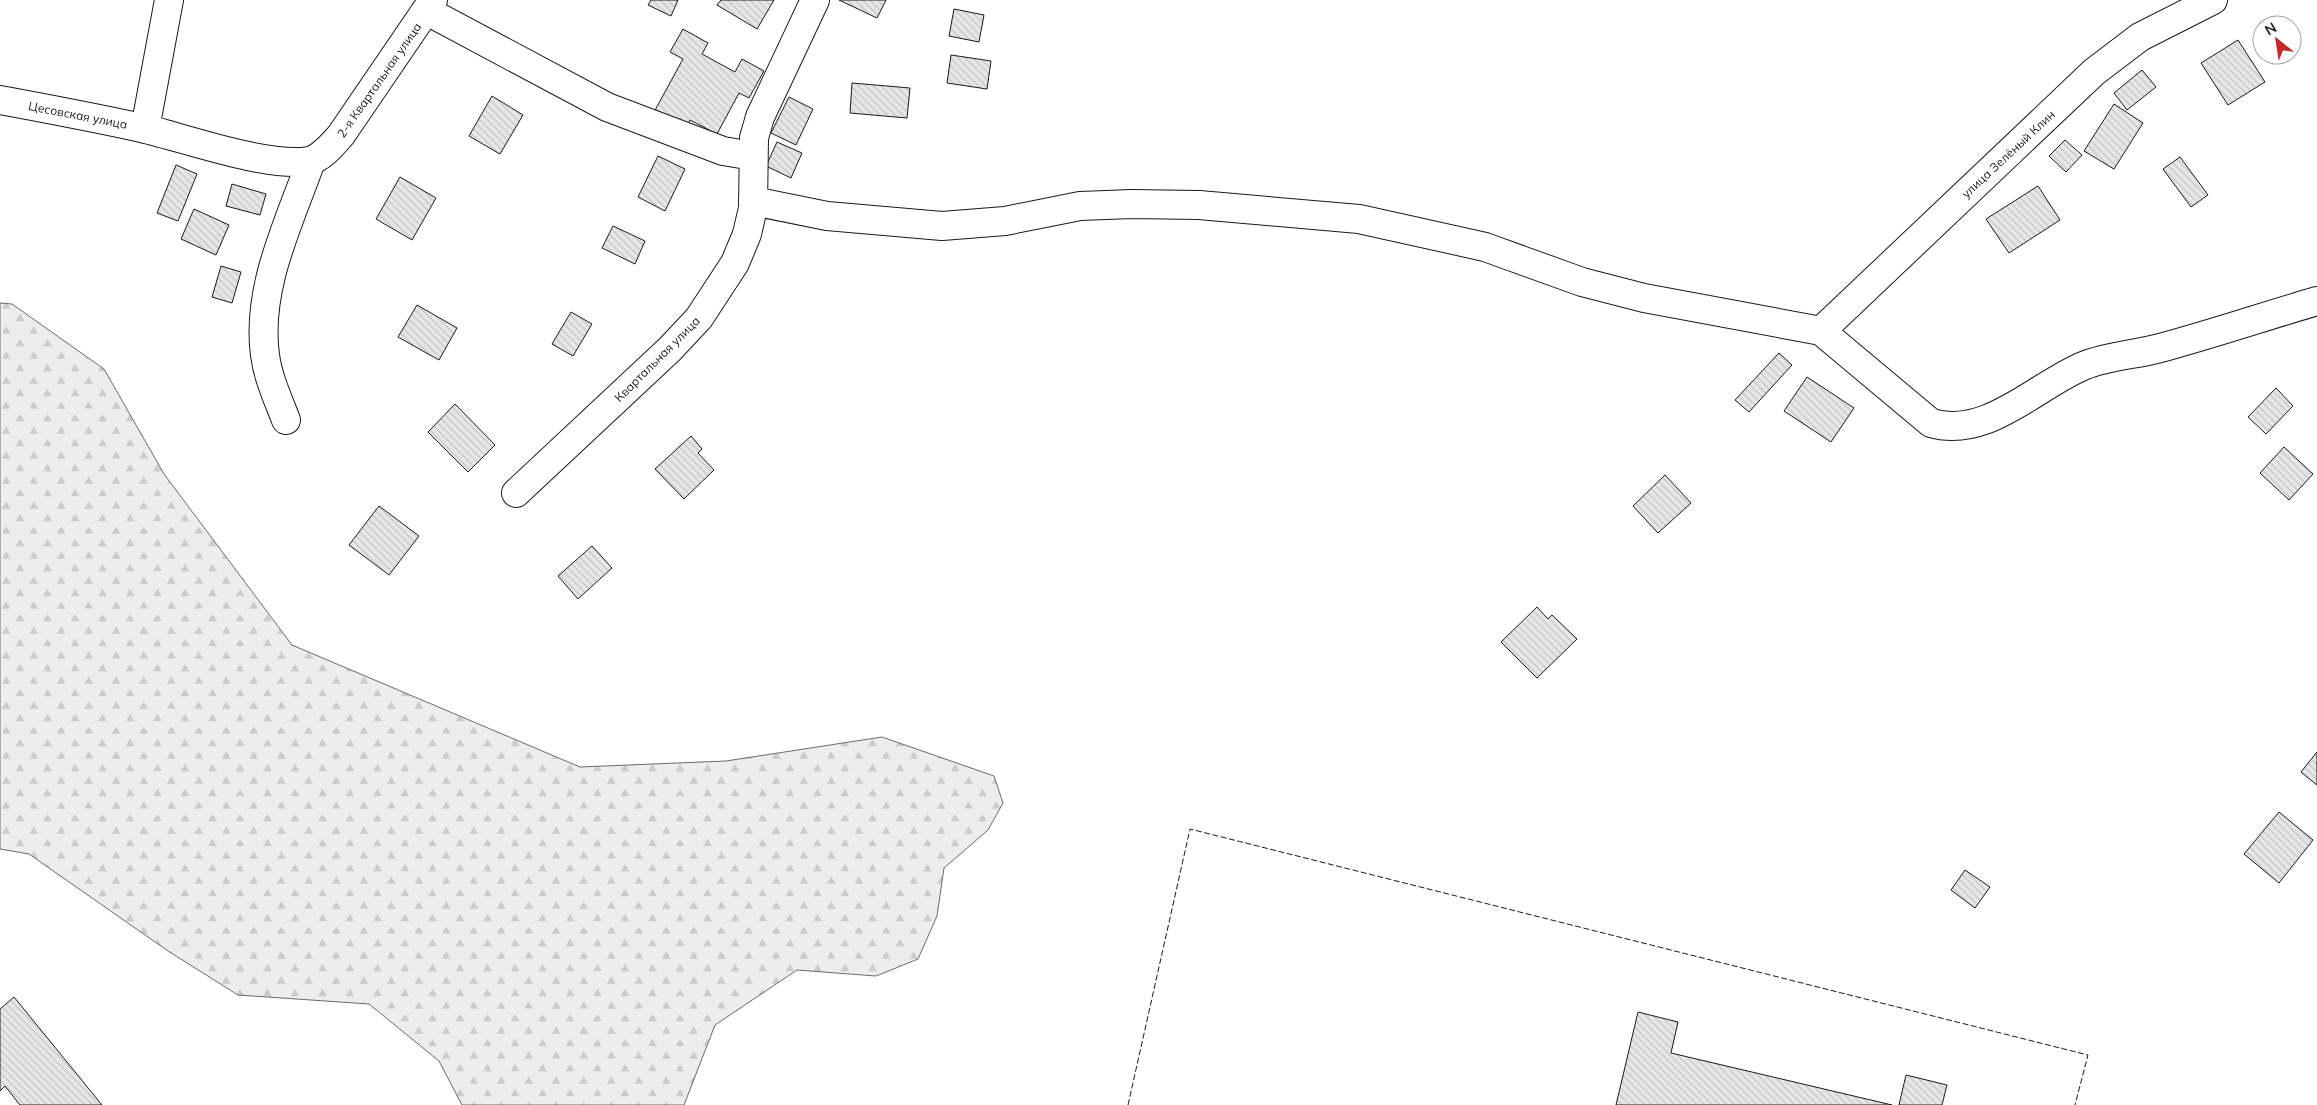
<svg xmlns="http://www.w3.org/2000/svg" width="2317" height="1105" font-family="Mulish,sans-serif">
<defs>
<pattern id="forest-firs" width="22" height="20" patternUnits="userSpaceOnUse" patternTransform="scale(1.25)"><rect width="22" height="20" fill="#ededed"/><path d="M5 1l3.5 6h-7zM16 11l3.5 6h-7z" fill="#cbcbcb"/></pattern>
<pattern id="building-back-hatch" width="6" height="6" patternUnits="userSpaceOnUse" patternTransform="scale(1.25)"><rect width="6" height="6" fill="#e6e6e6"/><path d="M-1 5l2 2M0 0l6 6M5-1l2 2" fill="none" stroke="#c5c5c5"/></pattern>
</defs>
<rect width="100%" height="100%" fill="#fff"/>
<path fill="url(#forest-firs)" stroke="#6a6a6a" d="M0 303 12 304 104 369 164 474 292 645 580 767 726 761 882 737 994 776 1003 803 988 830 944 868 937 916 918 959 876 976 797 970 715 1025 684 1105H462L439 1061 369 1004 238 995 168 951 29 854 0 849Z"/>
<path fill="url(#building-back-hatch)" stroke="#1a1a1a" d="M651 0H678L671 16 648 5Z
M721 0H774L757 29 717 5Z
M839 0H886L877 18Z
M954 9 984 15 979 42 949 36Z
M683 29 708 43 702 54 735 72 742 59 764 71 749 98 739 93 717 134 690 120 686 129 654 112 683 59 670 52Z
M2238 40 2265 82 2228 105 2201 63Z
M951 55 991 61 987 89 947 83Z
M2142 70 2156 87 2127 110 2114 93Z
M852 83 910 88 907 118 850 113Z
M492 96 523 115 500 154 469 136Z
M789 97 813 109 796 145 771 133Z
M2114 104 2143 123 2114 169 2084 151Z
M2065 140 2082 155 2066 172 2049 156Z
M777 142 802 153 791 178 766 166Z
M658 156 685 169 665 211 638 197Z
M2180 157 2208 195 2191 207 2163 169Z
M176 165 197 174 178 221 157 213Z
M400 177 436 198 412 240 376 219Z
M232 184 266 194 260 215 226 206Z
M2038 186 2060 220 2009 253 1986 219Z
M194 209 229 225 216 255 181 239Z
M613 226 645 241 635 264 602 248Z
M221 266 241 272 232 303 212 297Z
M417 305 457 328 439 360 398 337Z
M571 312 592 324 573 356 552 344Z
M1779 353 1792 365 1749 412 1735 400Z
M1807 377 1854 408 1831 442 1784 411Z
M2276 388 2293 406 2266 434 2248 417Z
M455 404 495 445 468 472 428 432Z
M691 436 702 449 698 453 714 470 684 499 655 469Z
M2284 447 2313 474 2289 500 2260 473Z
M1665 475 1691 503 1658 533 1633 506Z
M379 506 419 536 389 575 349 545Z
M592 546 612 568 578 599 558 576Z
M1537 607 1548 619 1552 615 1577 639 1537 678 1501 642Z
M2317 752V785L2301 772Z
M2279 812 2313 840 2279 883 2244 854Z
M1965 870 1990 887 1975 908 1951 890Z
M14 997 102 1105H20L5 1086 0 1091V1009Z
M1638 1012 1678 1022 1671 1053 1892 1105H1616Z
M1906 1075 1947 1085 1942 1105H1899Z"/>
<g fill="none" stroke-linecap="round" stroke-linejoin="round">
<g stroke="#1a1a1a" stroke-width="30">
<path id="minor" d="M427 11 607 107 723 151 753 156
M0 100C48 109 97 118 146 129 187 139 269 168 309 161 322 158 333 144 341 135L433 0
M145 129 169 0
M753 201 827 216 942 226 1005 221 1080 206 1132 204 1199 205 1359 219 1485 247 1582 282 1644 298 1821 331 1931 423C1987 439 2034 387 2083 366 2109 355 2137 355 2164 347 2215 333 2266 316 2317 301
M1821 331 2094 72 2140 37 2213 0
M286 420C278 399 268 378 265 355 256 288 289 223 311 161
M516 493 670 349 699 318 735 263 747 234 753 208 754 138 760 117 815 0"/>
</g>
<use href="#minor" stroke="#fff" stroke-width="28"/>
<path stroke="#1a1a1a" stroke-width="1" stroke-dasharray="6 2.5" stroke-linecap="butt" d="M1128 1105 1190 829 2088 1055 2075 1105"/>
</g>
<g text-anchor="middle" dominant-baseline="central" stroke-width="4" stroke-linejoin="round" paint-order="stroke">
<g font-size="12" fill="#1a1a1a" stroke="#fff">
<text transform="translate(379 80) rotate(-55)">2-я Квартальная улица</text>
<text transform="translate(78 115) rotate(11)">Цесовская улица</text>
<text transform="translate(2008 154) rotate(-43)">улица Зелёный Клин</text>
<text transform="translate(657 359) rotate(-45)">Квартальная улица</text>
</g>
</g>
<g transform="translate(2277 40) rotate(330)"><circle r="24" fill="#ffffff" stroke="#a3a3a3"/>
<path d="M0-4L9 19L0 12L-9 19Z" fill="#c62828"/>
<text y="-8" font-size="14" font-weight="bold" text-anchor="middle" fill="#1a1a1a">N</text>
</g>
</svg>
